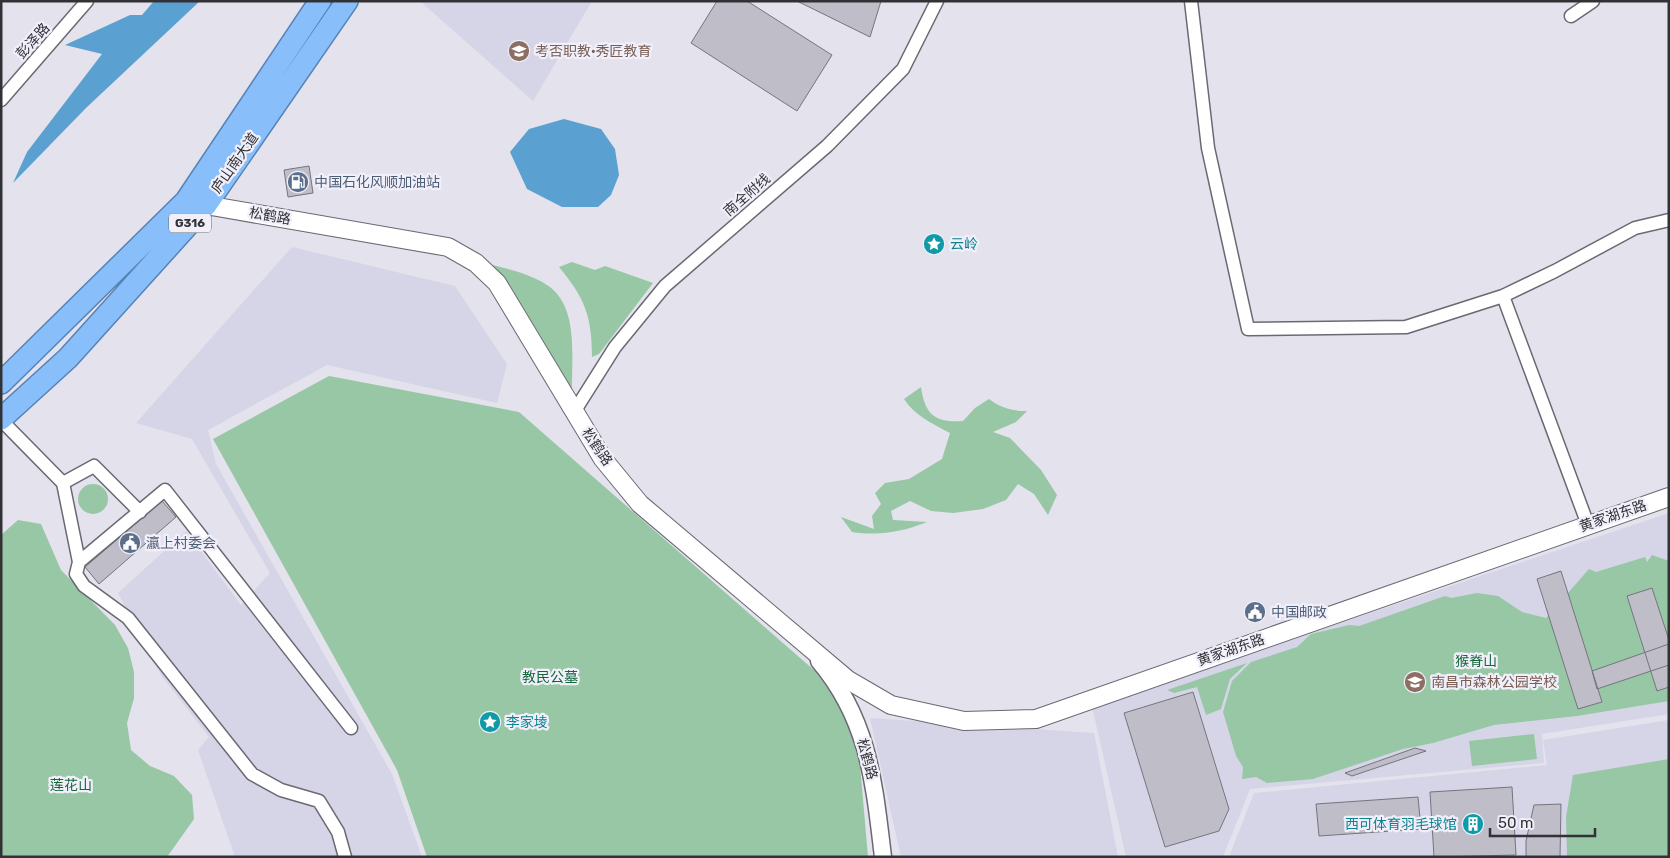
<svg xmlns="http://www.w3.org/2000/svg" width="1670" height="858" font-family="Rubik,'Noto Sans SC',sans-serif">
<rect width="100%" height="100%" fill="#e3e2ed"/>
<path fill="#d6d5e7" d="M420 1H592L533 101Z
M292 247 455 286 507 364 497 403 327 365 208 430 216 464 392 774 422 857H235L198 750 209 737 161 675 118 593 186 531 241 605 270 573 192 439 136 423Z
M1669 513V714L1542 734 1544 763 1250 789 1223 857H1126L1092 706Z
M870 718 1094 733 1118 857H901Z
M1669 720V857H1229L1254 793 1547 765 1543 740Z"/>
<path fill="#97c7a5" d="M572 262 595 270 605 266 653 283 599 354 592 357C592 317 585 298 559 267Z
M489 264C508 269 531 274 547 285 580 306 571 360 572 394Z
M329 376 519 412 815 671 845 712 860 765 868 857H427L397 770 213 439Z
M921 387C925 415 935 423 963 421L975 408 989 399C1001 408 1011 411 1027 411L1016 422 993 432 1010 438 1041 470 1057 495 1048 515 1034 494 1018 484 1006 500 983 509 953 513 931 511 910 501 891 511 893 520 927 522C902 532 879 536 852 532L841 517 874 529 872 516 881 504 875 493 885 483 909 479 942 459 950 433C933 424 915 416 904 399Z
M78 499a15 15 0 1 1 30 0a15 15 0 1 1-30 0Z
M18 520 41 524 61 570 115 625 128 648 134 672V698L127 723 131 750 150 766 174 776 192 795 194 819 167 857H1V535Z
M1652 555 1669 561V701L1577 716 1494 725 1433 743 1403 749 1313 779 1267 783 1256 777 1242 779 1243 767 1236 756 1223 712 1232 681 1251 662 1297 647 1311 634 1349 625 1359 626 1445 596 1451 598 1477 593 1498 596 1522 612 1546 618 1589 569 1596 572 1645 557 1647 562Z
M1247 663 1230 679 1221 709 1206 715 1197 687 1174 693 1167 690Z
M1534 734 1537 759 1472 766 1469 741Z
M1669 759V857H1567L1566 817 1573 775Z"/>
<path fill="#5aa1d1" d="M154 1H200L86 108 13 183 27 152 102 54 65 45 130 15H142Z
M564 119 601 129 615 149 619 175 611 195 598 207H562L527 189 510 152 529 129Z"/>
<path fill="#bebdc8" stroke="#75757e" d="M717 1H747L832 55 797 111 691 43Z
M797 1H881L870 37Z
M309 166 313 193 288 197 284 170Z
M162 501 176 517 99 584 85 567Z
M1561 571 1602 702 1578 709 1537 579Z
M1652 588 1669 640V687L1657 691 1627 596Z
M1669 644V665L1597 689 1592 671Z
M1193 692 1229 809 1219 831 1165 847 1124 713Z
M1415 748 1426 751 1352 776 1345 773Z
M1512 787 1516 855 1434 857 1430 792Z
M1418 797 1421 829 1319 836 1316 804Z
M1561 804 1560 857H1526V841L1534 805Z"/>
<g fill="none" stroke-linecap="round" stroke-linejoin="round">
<g stroke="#6a6972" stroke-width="15">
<path id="minor" d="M1191 1 1208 148 1248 329 1406 327 1503 296 1588 525
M1571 16 1593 1
M1 100 87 1
M1503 296 1555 271 1635 228 1669 220
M574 412 615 347 665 286 827 146 903 69 937 1
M1 420 63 483 79 562 76 574 84 586 128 618 252 774 281 790 319 801 338 832 345 857
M63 483 94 466 140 512
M79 562 165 490 351 728"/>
</g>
<g stroke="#6a6972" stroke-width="19">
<path id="tertiary" d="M819 661C869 720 874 783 883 857"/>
</g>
<g stroke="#6a6972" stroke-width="20">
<path id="secondary" d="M194 203 448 247 476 263 497 283 603 459 640 504 848 680 891 705 964 721 1036 719 1669 497"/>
</g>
<g stroke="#5683b5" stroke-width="24">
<path id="trunk" d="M1 383 186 201 320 1
M1 419 68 358 206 205 347 1"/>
</g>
<use href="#minor" stroke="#fff" stroke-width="12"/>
<use href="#tertiary" stroke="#fff" stroke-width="16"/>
<use href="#secondary" stroke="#fff" stroke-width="18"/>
<use href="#trunk" stroke="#88befa" stroke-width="21"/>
</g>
<defs>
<g id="university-disc" transform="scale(1.125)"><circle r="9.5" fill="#8d6e63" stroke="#f0effa"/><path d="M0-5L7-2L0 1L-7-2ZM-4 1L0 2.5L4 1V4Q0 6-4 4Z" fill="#fff"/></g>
<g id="fuel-disc" transform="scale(1.125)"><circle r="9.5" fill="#5c6f8a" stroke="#f0effa"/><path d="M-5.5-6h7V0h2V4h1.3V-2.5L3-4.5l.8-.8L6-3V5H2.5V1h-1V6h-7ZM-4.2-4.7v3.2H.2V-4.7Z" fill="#fff"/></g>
<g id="sight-disc" transform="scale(1.125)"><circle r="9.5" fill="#0f9aa8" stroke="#f0effa"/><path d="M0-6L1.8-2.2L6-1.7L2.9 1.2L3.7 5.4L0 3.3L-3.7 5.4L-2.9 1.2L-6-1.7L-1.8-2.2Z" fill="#fff"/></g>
<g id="civic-disc" transform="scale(1.125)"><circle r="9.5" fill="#5c6f8a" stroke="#f0effa"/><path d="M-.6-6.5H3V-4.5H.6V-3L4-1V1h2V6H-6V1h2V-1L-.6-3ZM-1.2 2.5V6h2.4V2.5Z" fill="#fff"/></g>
<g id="school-disc" transform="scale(1.125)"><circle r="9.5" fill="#8d6e63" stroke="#f0effa"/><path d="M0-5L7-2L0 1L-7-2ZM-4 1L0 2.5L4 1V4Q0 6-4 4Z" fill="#fff"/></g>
<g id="building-disc" transform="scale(1.125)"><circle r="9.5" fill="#0f9aa8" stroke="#f0effa"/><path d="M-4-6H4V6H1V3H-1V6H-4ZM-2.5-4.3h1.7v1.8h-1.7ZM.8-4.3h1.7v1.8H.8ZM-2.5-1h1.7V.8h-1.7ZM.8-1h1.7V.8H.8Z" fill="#fff"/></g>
</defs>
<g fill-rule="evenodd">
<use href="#university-disc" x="519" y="51"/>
<use href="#fuel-disc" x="298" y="182"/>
<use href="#sight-disc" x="934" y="244"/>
<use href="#civic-disc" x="130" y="543"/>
<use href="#civic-disc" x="1255" y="612"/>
<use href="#school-disc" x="1415" y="682"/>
<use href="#sight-disc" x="490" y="722"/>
<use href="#building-disc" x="1473" y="824"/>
</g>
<g text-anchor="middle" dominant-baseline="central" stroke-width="4.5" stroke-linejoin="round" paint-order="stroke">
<rect fill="#f0effa" stroke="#6b6b71" stroke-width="1" x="169" y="213.5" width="42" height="19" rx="4"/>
<g font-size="12" font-weight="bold" fill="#323236">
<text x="190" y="223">G316</text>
</g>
<g font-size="14" fill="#323236" stroke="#f0effa">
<text transform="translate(33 41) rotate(-48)">彭泽路</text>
<text transform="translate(235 163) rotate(-55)">庐山南大道</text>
<text transform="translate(747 195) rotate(-41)">南全附线</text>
<text transform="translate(270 216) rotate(10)">松鹤路</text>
<text transform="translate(597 447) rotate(56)">松鹤路</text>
<text transform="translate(1613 516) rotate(-19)">黄家湖东路</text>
<text transform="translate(1231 650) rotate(-19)">黄家湖东路</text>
<text transform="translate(867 759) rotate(75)">松鹤路</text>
</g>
<g font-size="14" fill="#785e54" stroke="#f0effa" text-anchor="start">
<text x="535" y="51">考否职教·秀匠教育</text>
<text x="1431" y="682">南昌市森林公园学校</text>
</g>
<g font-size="14" fill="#4e5e75" stroke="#f0effa" text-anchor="start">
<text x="314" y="182">中国石化风顺加油站</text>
<text x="146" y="543">瀛上村委会</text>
<text x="1271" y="612">中国邮政</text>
</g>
<g font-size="14" fill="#0d838f" stroke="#f0effa" text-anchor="start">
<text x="950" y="244">云岭</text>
<text x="506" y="722">李家堎</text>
<text x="1457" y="824" text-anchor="end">西可体育羽毛球馆</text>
</g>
<g font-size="14" fill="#15673a" stroke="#f0effa">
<text x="1476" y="661">猴脊山</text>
<text x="550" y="677">教民公墓</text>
<text x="71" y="785">莲花山</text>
</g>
</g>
<rect width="1670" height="858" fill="none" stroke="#323236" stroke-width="5"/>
<path d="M1490 828v8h105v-8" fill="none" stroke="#323236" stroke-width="2.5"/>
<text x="1498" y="828" font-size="15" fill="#323236" stroke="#f0effa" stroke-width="4" paint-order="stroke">50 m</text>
</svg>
